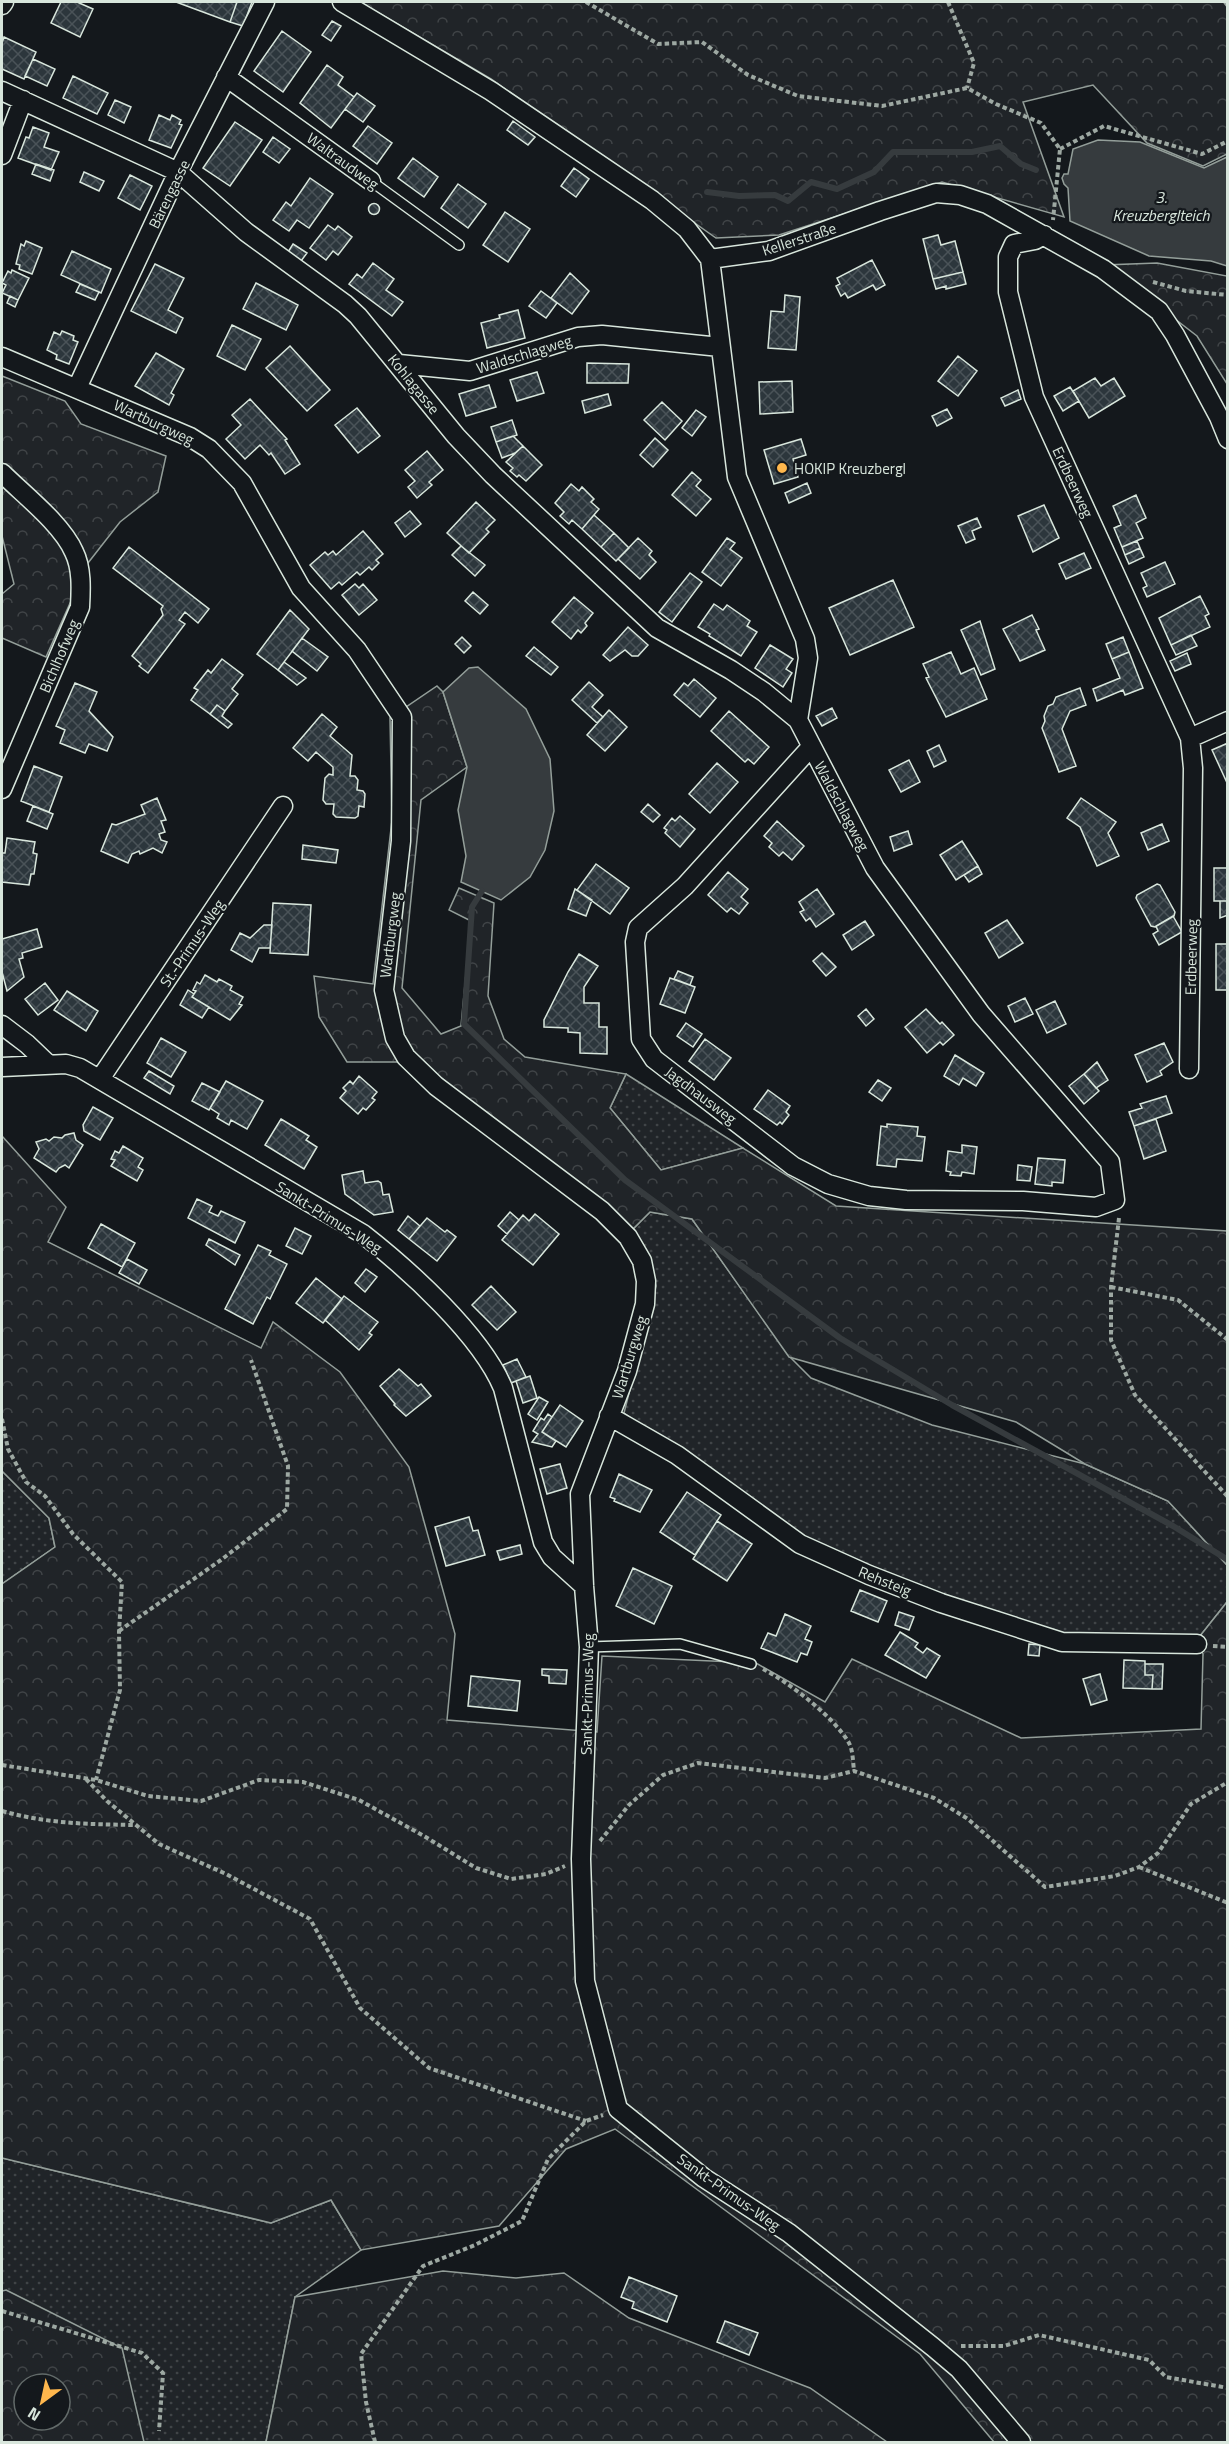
<svg xmlns="http://www.w3.org/2000/svg" width="1229" height="2444" font-family="'Titillium Web',sans-serif">
<defs>
<pattern id="grass-dots" width="8" height="8" patternUnits="userSpaceOnUse" patternTransform="scale(1.5)"><rect width="8" height="8" fill="#202428"/><path d="M2 2h.1M6 6h.1" fill="none" stroke="#404447" stroke-width="1.8" stroke-linecap="round"/></pattern>
<pattern id="forest-crowns" width="20" height="18" patternUnits="userSpaceOnUse" patternTransform="scale(1.5)"><rect width="20" height="18" fill="#202428"/><path d="M2 6a3 3 0 1 1 6 0M12 15a3 3 0 1 1 6 0" fill="none" stroke="#404447"/></pattern>
<pattern id="building-cross-hatch" width="8" height="8" patternUnits="userSpaceOnUse" patternTransform="scale(1.5)"><rect width="8" height="8" fill="#2c363c"/><path d="M0 0l8 8M0 8l8-8" fill="none" stroke="#4a5358"/></pattern>
</defs>
<rect width="100%" height="100%" fill="#14181c"/>
<path fill="url(#grass-dots)" stroke="#939e99" stroke-width="1.5" fill-rule="evenodd" d="M626 1074 743 1148 661 1170 610 1108Z
M650 1212 692 1219 789 1356 811 1378 932 1425 1085 1464 1168 1501 1227 1565V1602L1196 1641 1056 1634 855 1564 805 1538 624 1413 656 1286 648 1254 632 1230Z
M2 1471 49 1518 55 1547 2 1584Z
M2 2158 271 2223 331 2200 361 2250 295 2297 266 2442H2ZM24 2384H60V2420H24Z"/>
<path fill="url(#forest-crowns)" stroke="#939e99" stroke-width="1.5" fill-rule="evenodd" d="M360 2H1227V154L1203 166 1147 143 1093 85 1023 102 1064 217 942 182 779 235 716 238 491 79Z
M1157 263 1227 276V384L1197 336 1105 265Z
M2 376 65 401 81 424 166 456 158 492 120 522 88 563 46 657 2 638V594L14 584 2 536Z
M437 686 443 692 467 767 421 800 402 988 441 1034 461 1026 471 921 449 910 459 888 494 903 488 996 504 1039 525 1057 626 1074 610 1108 661 1170 743 1148 836 1206 1227 1231V1565L1168 1501 1085 1464 1016 1422 789 1357 692 1219 650 1212 632 1230 421 1062H347L319 1017 314 976 373 984 392 820 390 718Z
M2 1136 66 1207 48 1242 261 1348 273 1322 340 1372 409 1467 455 1634 447 1720 597 1732 602 1656 756 1663 825 1702 852 1659 1021 1738 1201 1729 1203 1654 1196 1641 1227 1602V2442H994L920 2354 615 2129 566 2149 499 2226 361 2250 331 2200 271 2223 2 2158V1584L55 1547 49 1518 2 1471Z
M443 2271 516 2278 564 2273 629 2318 810 2388 887 2442H266L295 2297Z
M6 2290 122 2348 144 2442H2V2291ZM24 2384H60V2420H24Z"/>
<path fill="#363b3e" stroke="#939e99" stroke-width="1.5" d="M1098 140 1140 142 1204 168 1227 157V266L1211 261 1149 256 1070 221 1068 188 1064 184 1062 178 1064 174H1068L1073 149Z
M478 667 526 709 550 759 554 811 545 850 530 877 501 900 461 882 466 856 458 810 467 767 443 692 469 668Z"/>
<g fill="none" stroke-linecap="round" stroke-linejoin="round">
<path stroke="#363b3e" stroke-width="6" d="M707 192 739 196 775 195 788 201 811 182 837 189 874 172 893 152H972L1000 146 1021 164 1036 170
M482 891 472 907 464 1024 625 1180 840 1338 952 1405 1173 1526 1228 1560"/>
</g>
<path fill="url(#building-cross-hatch)" stroke="#d8e6dc" stroke-width="1.5" d="M61 2H77L93 9 80 37 51 23Z
M176 2H237L230 22Z
M237 2H252L243 26 230 22Z
M332 21 341 26 331 41 322 35Z
M282 31 311 52 283 92 254 71Z
M4 37 36 52 24 79 2 69V43Z
M33 59 55 69 47 86 25 76Z
M327 65 343 77 338 85 354 97 331 128 300 103Z
M73 76 108 93 97 114 63 98Z
M357 93 375 106 363 122 345 109Z
M115 100 131 107 124 123 108 115Z
M159 115 170 120 172 115 181 120 179 124 182 125 171 148 149 140Z
M513 121 535 137 528 145 507 130Z
M235 122 262 140 230 186 203 168Z
M368 126 392 143 377 164 353 146Z
M33 127 49 133 44 147 59 152 51 170 18 158 26 137 29 138Z
M273 137 290 149 279 163 263 152Z
M413 158 438 177 424 197 398 178Z
M36 164 54 170 50 181 32 174Z
M574 168 589 179 576 197 561 186Z
M84 172 104 181 99 191 80 182Z
M130 175 152 186 140 210 118 198Z
M310 178 333 194 309 228 297 220 289 231 273 220 286 202 291 206Z
M458 184 486 204 468 228 441 208Z
M368.5 209a5.5 5.5 0 1 1 11 0a5.5 5.5 0 1 1-11 0Z
M505 212 530 229 508 262 483 245Z
M328 225 335 230 338 226 352 237 338 255 333 251 326 260 310 248Z
M938 235 941 245 955 241 963 272 933 279 923 239Z
M26 241 42 248 32 274 19 269 20 265 16 264 21 244 24 246Z
M293 244 307 253 301 261 288 252Z
M72 251 111 269 101 293 61 275Z
M872 260 885 285 876 290 873 285 848 298 845 293 841 296 836 286 840 284 837 278Z
M373 263 394 279 386 290 403 302 392 316 349 284 357 274 362 278Z
M155 264 184 278 168 310 183 318 176 333 131 311Z
M12 270 29 278 18 300 2 293 6 285 2 283 8 271 11 273Z
M963 272 966 284 946 289V286L936 289 933 279Z
M570 273 589 291 572 314 551 298Z
M256 283 298 305 286 330 243 309Z
M80 284 99 292 95 300 76 292Z
M541 291 557 303 546 318 529 306Z
M785 295 800 297 796 350 768 348 771 311 784 312Z
M10 296 18 300 15 307 7 303Z
M518 310 525 338 487 348 481 323 500 318 499 315Z
M232 325 261 339 245 370 217 356Z
M62 331 74 336 73 340 78 342 69 364 56 359 57 355 47 350 54 332 60 335Z
M290 346 330 390 307 411 266 368Z
M156 353 184 369 171 393 174 395 169 405 135 386Z
M958 356 977 371 958 396 938 381Z
M587 363 629 364 628 383H587Z
M537 372 544 393 517 401 510 380Z
M1095 378 1101 386 1114 378 1125 396 1089 418 1073 391Z
M792 381 793 412 760 414 759 382Z
M489 385 496 407 466 416 459 394Z
M1070 387 1079 401 1063 411 1054 396Z
M1018 390 1021 399 1005 406 1001 398Z
M608 394 611 405 585 413 582 401Z
M250 399 287 439 285 440 300 464 285 474 271 453 269 455 260 445 245 459 226 439 241 425 232 415Z
M662 402 682 421 665 440 644 420Z
M357 408 380 436 358 453 335 425Z
M947 409 952 418 937 426 932 416Z
M696 410 706 417 692 436 682 428Z
M512 420 517 435 496 442 491 427Z
M513 436 523 446 515 453 502 458 496 442Z
M655 438 668 450 653 467 640 455Z
M801 439 806 455 793 459 798 477 774 484 764 450Z
M523 446 542 465 526 481 519 475 517 477 510 471 513 468 506 462Z
M427 451 443 470 429 482 432 485 417 498 408 487 415 481 405 470Z
M692 472 701 480 696 486 711 499 696 516 672 495Z
M807 483 811 493 789 503 785 493Z
M571 484 579 491 582 487 594 499 591 502 599 509 582 529 572 520 569 524 560 516 564 512 555 503Z
M1136 495 1146 518 1136 523 1143 538 1122 547 1114 528 1121 525 1113 506Z
M476 502 495 520 486 529 489 532 469 553 447 533Z
M1044 505 1059 538 1033 552 1018 516Z
M410 511 421 524 405 537 395 523Z
M594 515 614 533 601 547 582 529Z
M977 518 981 527 972 531 975 539 966 543 958 526Z
M363 531 383 554 376 560 379 563 372 570 369 567 360 575 357 572 342 585 339 582 331 589 310 565 325 552 328 555 333 551 336 555Z
M614 533 629 548 616 561 601 547Z
M638 538 652 551 649 555 656 562 640 579 618 559Z
M727 538 735 543 730 549 742 558 721 586 702 572Z
M1137 541 1140 548 1125 555 1122 547Z
M461 546 485 565 475 576 452 555Z
M129 547 209 609 198 623 185 612 179 620 185 624 148 673 139 666 141 664 132 656 163 615 161 609 163 606 113 568Z
M1140 548 1144 557 1129 564 1125 555Z
M1084 553 1091 568 1066 579 1059 564Z
M1165 562 1175 584 1147 597 1143 588 1147 586 1141 573Z
M690 573 702 582 672 622 659 612Z
M893 580 914 627 850 655 829 608Z
M355 584 359 588 363 584 377 600 359 615 342 595Z
M473 592 488 605 480 614 465 601Z
M1200 596 1209 614 1205 616 1210 627 1171 645 1159 618Z
M574 597 593 613 585 623 587 626 581 633 578 630 571 639 552 622Z
M714 604 723 610 727 605 750 621 747 626 757 632 741 656 709 636 710 634 698 627Z
M290 610 309 629 278 670 257 654Z
M1032 615 1039 629 1036 630 1045 650 1020 661 1003 629Z
M980 621 995 669 981 675 961 630Z
M628 627 648 645 638 656H632L625 650 610 661 603 655Z
M1191 635 1197 646 1176 655 1171 645Z
M462 637 471 646 464 653 455 644Z
M1123 637 1129 652 1112 659 1106 644Z
M302 638 328 657 317 671 292 651Z
M770 645 793 659 786 669 792 673 783 687 755 668Z
M534 647 558 667 551 675 526 656Z
M951 652 961 674 974 668 987 699 946 717 926 678 929 677 923 664Z
M1129 652 1143 688 1125 695 1123 690 1097 701 1093 689 1120 678 1112 659Z
M1187 653 1191 664 1175 671 1170 661Z
M222 659 243 675 232 689 238 694 225 711 217 705 210 714 191 700 198 690 194 688 208 670 211 673Z
M284 662 306 678 297 685 278 670Z
M694 679 716 698 700 717 674 695 684 683 688 686Z
M589 682 603 695 592 707 603 717 597 723 572 700Z
M75 683 97 692 89 711 113 737 107 751 89 744 85 753 60 743 65 730 56 726Z
M1080 688 1086 705 1070 711 1062 729 1076 766 1059 772 1042 728 1045 721 1044 716 1048 706 1053 704 1056 697Z
M217 705 225 711 222 716 232 724 228 728 210 714Z
M832 708 837 718 822 726 816 716Z
M609 710 627 727 605 751 587 735Z
M729 711 769 747 754 764 748 759 745 762 711 731Z
M322 714 337 727 330 736 352 755 350 776H355L358 780 357 790 363 791 365 794 364 807 359 806 358 816 355 818 336 817 333 814 334 804H326L323 800 325 778 329 774 333 775V767L316 752 308 761 293 748Z
M1228 743V785L1212 750Z
M939 745 946 761 934 767 927 751Z
M909 760 920 782 901 792 889 770Z
M717 763 738 782 710 813 689 794Z
M34 766 62 777 49 812 21 801Z
M157 798 166 820 161 821 165 832 159 834 161 840 167 842 162 853 153 848 140 854 139 851 132 854 128 863 101 851 112 824 116 825 145 814 141 805Z
M1081 798 1116 822 1108 833 1119 856 1097 866 1080 827 1067 818Z
M648 804 660 815 653 822 641 812Z
M33 806 53 814 47 829 27 821Z
M680 816 695 829 680 847 665 833 667 830 664 828 672 818 675 821Z
M777 821 804 846 792 860 783 852 779 856 769 847 772 843 764 836Z
M1162 824 1169 841 1148 850 1141 833Z
M908 831 912 844 894 851 890 837Z
M7 838 35 842 33 853 37 854 34 874H31L29 885 2 882V853H5Z
M962 841 978 866 956 880 940 855Z
M303 845 338 850 336 863 302 859Z
M596 864 629 888 610 914 577 890Z
M978 866 982 874 969 882 964 875Z
M1214 868H1228V901H1214Z
M728 872 748 889 741 897 748 903 739 914 731 908 727 912 708 895Z
M1157 884 1160 885 1175 912 1174 916 1155 927 1151 926 1136 898 1137 895Z
M575 889 592 900 586 916 568 909Z
M817 889 834 914 816 927 810 918 806 921 800 912 804 910 799 902Z
M1220 901H1228V915L1220 918Z
M273 903 311 905 308 955 270 953Z
M1173 916 1182 932 1159 945 1153 934 1158 931 1156 926Z
M1007 920 1023 943 999 958 985 933Z
M865 921 874 935 852 950 843 935Z
M264 925H272L270 948H259L252 962 231 950 240 933 250 938Z
M37 929 42 947 22 953 23 958 19 959 24 977 7 991 2 972V939Z
M1216 944H1227L1228 990H1216Z
M822 953 836 967 826 976 813 961Z
M579 954 598 966 584 987V1003H599V1027H607V1054L580 1053V1033L568 1032V1028L544 1027V1020L568 972Z
M678 971 693 977 690 985 674 979Z
M205 975 217 982 219 979 232 986 230 990 243 997 239 1004 242 1005 230 1020 192 997 196 991 193 990 197 982 200 984Z
M670 978 695 987 685 1013 660 1004Z
M45 983 58 1000 38 1015 25 999Z
M188 990 194 994 192 997 209 1007 202 1018 180 1005Z
M67 991 98 1011 86 1031 54 1010Z
M1025 998 1033 1014 1015 1022 1008 1006Z
M1055 1001 1066 1024 1047 1033 1036 1010Z
M866 1009 874 1019 866 1026 858 1016Z
M926 1009 940 1024 942 1022 954 1035 943 1045 940 1042 927 1053 905 1027Z
M686 1023 702 1034 693 1047 677 1036Z
M161 1038 186 1052 171 1077 147 1063Z
M705 1039 731 1058 714 1080 689 1061Z
M1164 1043 1173 1062 1160 1071 1162 1075 1147 1082 1135 1055Z
M955 1055 984 1073 976 1086 963 1078 959 1085 944 1076Z
M1097 1062 1108 1080 1096 1088 1084 1074Z
M149 1071 174 1086 170 1094 144 1078Z
M1084 1074 1099 1091 1084 1104 1069 1086Z
M359 1076 377 1092 372 1098 375 1100 366 1110 363 1108 358 1114 340 1098 346 1091 343 1088 350 1081 353 1084Z
M878 1080 891 1088 882 1101 869 1092Z
M226 1081 263 1101 247 1129 231 1120 229 1125 217 1118 219 1114 210 1108Z
M202 1083 220 1092 209 1110 192 1101Z
M768 1090 790 1106 786 1112 789 1115 782 1124 780 1122 777 1125 754 1109Z
M1166 1096 1172 1113 1134 1126 1129 1112 1142 1108 1140 1104Z
M93 1107 113 1118 100 1140 84 1131 83 1125Z
M281 1119 309 1136 306 1140 317 1147 304 1169 265 1145Z
M1156 1119 1166 1151 1144 1159 1134 1126Z
M887 1124 918 1127 917 1136 925 1137 922 1161 897 1159 896 1167 877 1165 881 1126 887 1127Z
M74 1133 76 1140 83 1145 69 1168 65 1165 59 1168 56 1172 34 1158 39 1149 36 1142 46 1139 49 1141 54 1137 62 1138 65 1135Z
M962 1145 977 1147 974 1174 962 1172 961 1176 950 1175 951 1172 946 1171 948 1151 962 1153Z
M123 1146 143 1158 138 1167 143 1170 137 1181 111 1166 115 1160 111 1159 115 1151 119 1153Z
M1038 1158 1065 1160 1063 1183 1052 1182V1186L1035 1184Z
M1018 1165 1032 1167 1030 1181 1017 1180Z
M363 1171 365 1183 378 1181 381 1183 383 1195 389 1194 393 1212 374 1215 345 1194 342 1175Z
M197 1199 212 1206 209 1212 218 1216 221 1211 245 1222 235 1243 188 1218Z
M510 1212 519 1220 507 1234 498 1226Z
M535 1214 559 1234 533 1265 502 1240 523 1215 529 1221Z
M408 1216 420 1226 409 1239 398 1230Z
M427 1218 445 1232 447 1230 456 1237 437 1261 409 1239Z
M101 1224 135 1243 122 1267 88 1248Z
M295 1228 311 1236 302 1254 286 1246Z
M209 1239 240 1255 235 1265 206 1245Z
M258 1245 271 1251 269 1255 287 1264 270 1299 267 1297 253 1324 225 1309Z
M127 1259 147 1270 139 1284 119 1273Z
M366 1269 377 1277 365 1292 355 1283Z
M316 1278 342 1299 323 1323 296 1303Z
M491 1286 516 1312 497 1330 472 1305Z
M344 1296 378 1322 369 1333 372 1335 359 1350 325 1320Z
M517 1359 526 1377 511 1383 503 1365Z
M399 1369 418 1386 421 1384 431 1396 406 1416 394 1405 395 1404 380 1386Z
M530 1376 537 1398 523 1403 516 1381Z
M539 1397 548 1402 537 1420 528 1414Z
M560 1405 583 1421 566 1447 542 1432Z
M548 1414 552 1417 542 1432 556 1441 552 1447 532 1442 538 1434 533 1431 541 1418 544 1420Z
M560 1464 567 1488 547 1494 540 1469Z
M619 1474 652 1490 640 1512 614 1501 615 1499 610 1497Z
M687 1492 721 1515 695 1555 660 1532Z
M469 1517 473 1531 478 1530 485 1555 446 1566 435 1527Z
M717 1521 752 1544 727 1581 693 1559Z
M520 1545 522 1554 500 1560 497 1551Z
M633 1568 672 1586 654 1624 616 1606Z
M860 1590 887 1601 878 1622 851 1611Z
M899 1612 914 1617 909 1630 895 1625Z
M785 1614 811 1626 805 1639 812 1642 807 1655 801 1653 797 1662 761 1648 768 1633 776 1636Z
M900 1632 918 1643 915 1647 923 1653 927 1648 940 1656 926 1678 885 1655Z
M1029 1644 1040 1645 1039 1656 1028 1655Z
M1124 1660 1145 1661V1675H1153L1152 1689 1123 1688Z
M1145 1664H1163L1162 1689H1152L1153 1675H1145Z
M542 1669 567 1670 566 1684 549 1683V1676L542 1675Z
M1100 1674 1107 1700 1091 1705 1083 1679Z
M471 1676 520 1681 517 1711 468 1706Z
M629 2277 677 2296 667 2322 632 2308 634 2302 621 2297Z
M725 2321 758 2333 749 2355 717 2342Z"/>
<g fill="none" stroke-linecap="round" stroke-linejoin="round">
<g stroke="#d8e6dc" stroke-width="12">
<path id="lane" d="M371 181 459 245
M589 1647 680 1644 751 1664"/>
</g>
<g stroke="#d8e6dc" stroke-width="21">
<path id="street" d="M342 2 491 91 652 200 687 229 710 259
M2 5 4 2
M226 77 371 181
M2 91 178 172 246 232 345 304 358 316 456 436 493 475 657 628 731 670 764 692 798 720
M2 155 23 100
M1044 235 1035 240 1014 244 1008 257V292L1034 397 1190 738 1193 768 1189 1069
M710 259 737 477 805 639 808 658 798 720 875 868 981 1014 1110 1162 1115 1200 1096 1207 1023 1201 906 1200 869 1196 828 1184 793 1166 654 1059 641 1039 635 942 638 928 685 886 811 747
M710 259 769 251 880 211 936 193 960 195 987 204 1103 269 1159 311 1175 335 1219 417 1228 439
M2 357 190 437 209 449 242 483 301 588 357 650 402 717 401 841 384 990 395 1038 406 1057 436 1086 602 1211 628 1237 642 1261 646 1281 645 1304 627 1371 580 1494 584 1586 589 1647 581 1859 585 1981 618 2109 704 2178 789 2233 933 2347 959 2369 1021 2442
M399 364 470 371 578 337 602 335 720 347
M77 388 178 172 265 2
M2 473C23 494 62 524 74 552 82 568 81 589 80 607L2 789
M1190 738 1228 721
M2 1025 27 1044 48 1064
M2 1067 66 1064 80 1068 363 1234C409 1270 481 1335 503 1388L543 1542 552 1557 584 1586
M100 1079 283 806
M609 1416 677 1455 800 1544 869 1575 941 1603 1062 1642 1197 1644"/>
</g>
<path stroke="#9da8a2" stroke-width="4" stroke-dasharray="4.5 3" stroke-linecap="butt" d="M586 2 658 44 702 42 748 75 798 96 882 106 967 88 996 104 1041 123 1060 149 1053 220
M948 2 974 63 967 88
M1225 2 1228 6
M1060 149 1104 126 1202 154 1228 141
M1153 282 1186 291 1228 295
M1119 1218 1111 1287V1340L1135 1395 1228 1497
M1111 1287 1178 1300 1228 1340
M2 1419 8 1449 26 1482 45 1496 73 1534 122 1582 119 1632 120 1690 96 1780
M119 1631 221 1560 287 1509 288 1466 251 1360
M1213 1646 1228 1647
M763 1669C790 1683 834 1717 849 1743 853 1750 853 1763 854 1771
M2 1765 96 1780 148 1796 201 1801 259 1780 303 1782 359 1800 424 1836 476 1868 511 1879 546 1874 565 1866
M86 1779 107 1801 159 1844 226 1874 310 1919 360 2008 429 2068 586 2121
M2 1811C49 1824 86 1824 134 1825
M600 1841 629 1805 663 1775 698 1763 825 1778 854 1771 934 1798 968 1819 1045 1887 1115 1876 1139 1867 1158 1853 1191 1804 1228 1782
M1139 1867 1228 1903
M2 2311 142 2353 163 2373 159 2431
M961 2346H1004L1039 2335 1149 2360 1166 2377 1228 2388
M375 2442 366 2402 361 2354 423 2266 475 2245 522 2221 548 2159 586 2121 603 2115"/>
<use href="#lane" stroke="#14181c" stroke-width="9"/>
<use href="#street" stroke="#14181c" stroke-width="18"/>
</g>
<circle fill="#ffb74d" stroke="#14181c" stroke-width="2" cx="782" cy="468" r="6"/>
<g text-anchor="middle" dominant-baseline="central" stroke-width="4.5" stroke-linejoin="round" paint-order="stroke">
<g font-size="15" fill="#d8e6dc" stroke="#14181c">
<text transform="translate(343 161) rotate(36)">Waltraudweg</text>
<text transform="translate(169 194) rotate(-64)">Bärengasse</text>
<text transform="translate(799 239) rotate(-18)">Kellerstraße</text>
<text transform="translate(524 354) rotate(-17)">Waldschlagweg</text>
<text transform="translate(414 384) rotate(51)">Kohlagasse</text>
<text transform="translate(154 422) rotate(25)">Wartburgweg</text>
<text transform="translate(1073 482) rotate(65)">Erdbeerweg</text>
<text transform="translate(59 656) rotate(-67)">Bichlhofweg</text>
<text transform="translate(842 806) rotate(62)">Waldschlagweg</text>
<text transform="translate(390 935) rotate(-83)">Wartburgweg</text>
<text transform="translate(192 943) rotate(-56)">St.-Primus-Weg</text>
<text transform="translate(1191 957) rotate(-89)">Erdbeerweg</text>
<text transform="translate(701 1095) rotate(37)">Jagdhausweg</text>
<text transform="translate(329 1217) rotate(32)">Sankt-Primus-Weg</text>
<text transform="translate(629 1357) rotate(-73)">Wartburgweg</text>
<text transform="translate(885 1581) rotate(22)">Rehsteig</text>
<text transform="translate(587 1694) rotate(-89)">Sankt-Primus-Weg</text>
<text transform="translate(729 2192) rotate(35)">Sankt-Primus-Weg</text>
</g>
<g font-size="15" fill="#d8e6dc" stroke="#14181c" text-anchor="start">
<text x="794" y="468">HOKIP Kreuzbergl</text>
</g>
<g font-size="16" font-style="italic" fill="#d8e6dc" stroke="#14181c">
<text x="1161" y="197">3.<tspan x="1161" dy="18">Kreuzberglteich</tspan></text>
</g>
</g>
<rect width="1229" height="2444" fill="none" stroke="#d8e6dc" stroke-width="6"/>
<g transform="translate(42 2402) rotate(213)"><circle r="28" fill="#14181c" stroke="#626a69" stroke-width="1.5"/>
<path d="M0-4.5L10 22L0 15L-10 22Z" fill="#ffb74d"/>
<text y="-9" font-size="16" font-weight="bold" text-anchor="middle" fill="#d8e6dc">N</text>
</g>
</svg>
